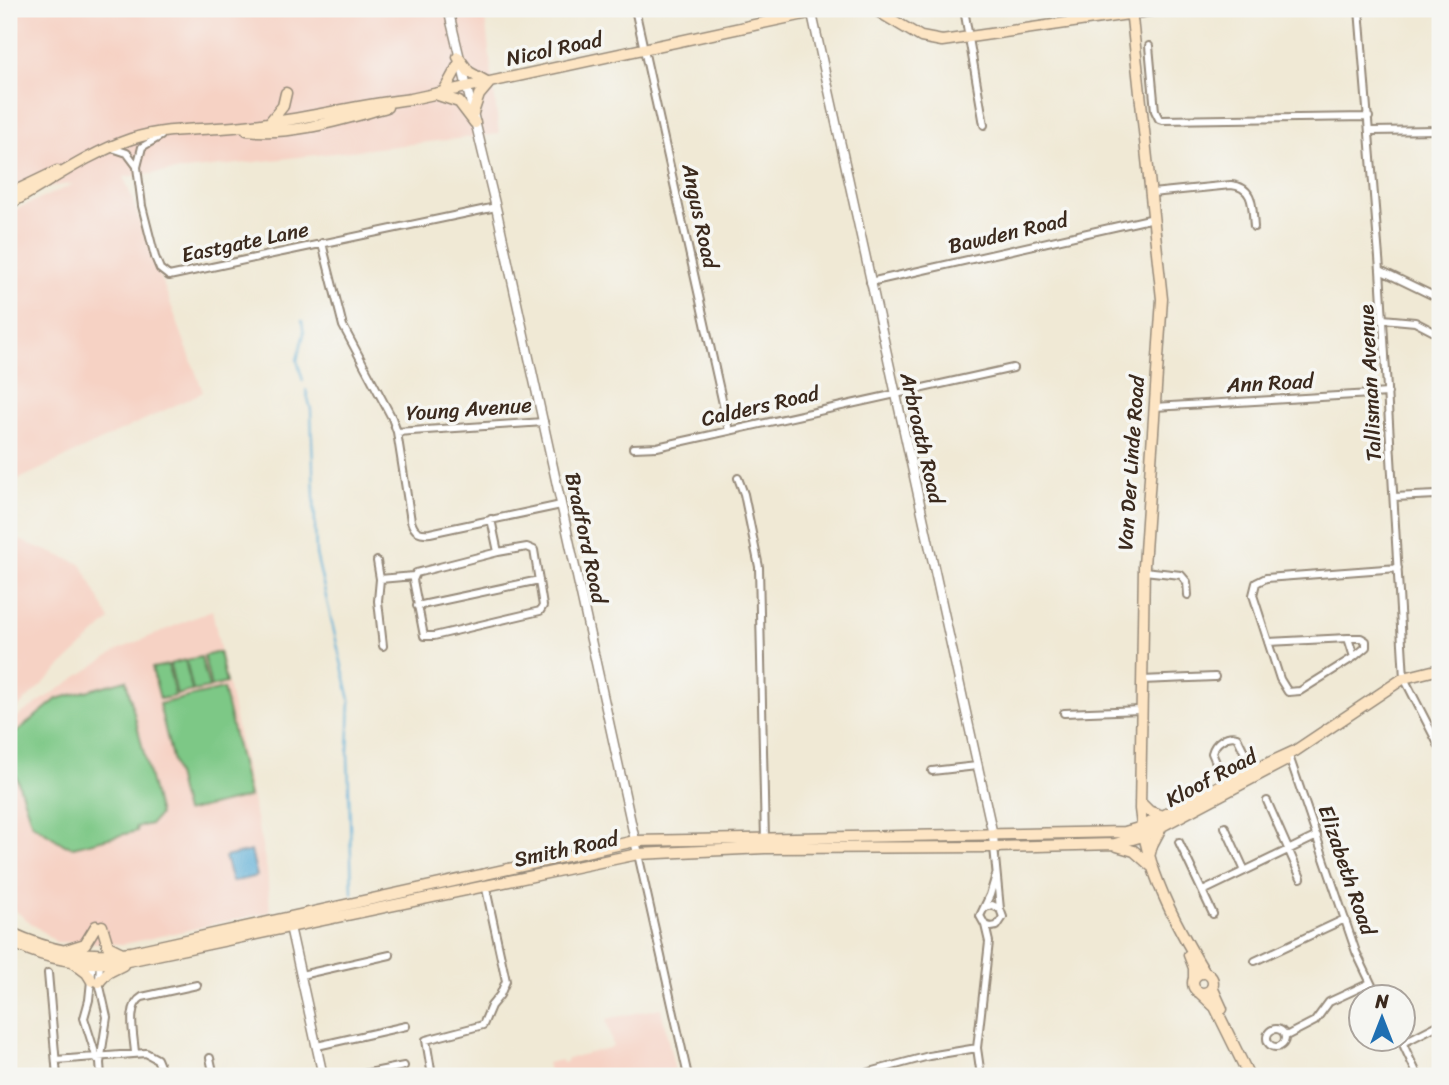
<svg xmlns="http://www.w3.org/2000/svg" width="1449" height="1085" font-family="Sriracha,sans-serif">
<rect width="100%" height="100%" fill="#f6f6f2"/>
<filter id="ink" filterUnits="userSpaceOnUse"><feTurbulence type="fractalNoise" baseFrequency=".0143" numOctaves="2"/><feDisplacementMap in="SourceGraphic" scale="14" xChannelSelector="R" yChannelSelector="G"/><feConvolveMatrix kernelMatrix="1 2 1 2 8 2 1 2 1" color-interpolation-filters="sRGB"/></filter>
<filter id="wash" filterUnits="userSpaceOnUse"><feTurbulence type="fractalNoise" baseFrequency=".00686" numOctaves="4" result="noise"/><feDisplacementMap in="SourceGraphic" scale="28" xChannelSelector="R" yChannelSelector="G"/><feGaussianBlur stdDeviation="1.57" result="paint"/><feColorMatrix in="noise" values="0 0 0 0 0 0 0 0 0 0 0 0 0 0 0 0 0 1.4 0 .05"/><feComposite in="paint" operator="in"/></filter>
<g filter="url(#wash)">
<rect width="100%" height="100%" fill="#f0e9d5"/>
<path fill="#f6d2c4" d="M9 9H484L499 134 124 177 203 392 9 484V212L74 184 9 190Z
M9 536 81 564 110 620 9 716Z
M212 610 267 870 270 912 124 944 56 942 9 906V722L118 650Z
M661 1008 676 1076H550L547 1063 561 1060 563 1063 566 1062V1059L613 1047 606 1019Z"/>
<path fill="#7dc886" stroke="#5c7952" stroke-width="2" d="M219 652 226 683 211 687 204 656Z
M201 657 209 688 193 691 186 660Z
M185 660 192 691 177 695 170 664Z
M168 665 175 696 160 699 152 668Z
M126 680 159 815 151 824 136 827 137 831 73 847 65 845 34 825 31 821 9 755V738L57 699Z
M223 689 249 797 185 812 159 704Z"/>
<path fill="#5badd6" stroke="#4b6c7a" stroke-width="2" d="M251 851 257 876 232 882 225 857Z"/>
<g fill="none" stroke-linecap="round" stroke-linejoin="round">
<path stroke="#5badd6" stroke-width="2" d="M302 321 304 334 297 360 303 381
M306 390 311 410 316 554 350 700 348 753 352 893"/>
</g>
</g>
<g filter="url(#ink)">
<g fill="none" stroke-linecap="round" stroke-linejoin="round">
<g stroke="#968a7a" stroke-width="10">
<path id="minor" d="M635 9 729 431
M964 9 984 125
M1359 9 1380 270 1404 678 1440 748
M1149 46 1155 111 1159 119 1162 120 1369 117
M1371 131 1440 130
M161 136 142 147 137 167 142 206 155 257 160 269 169 276 496 207
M112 148 127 153 136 165
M1152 193 1231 185C1255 187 1252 208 1254 227
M322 243 343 326 392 418 397 432 411 521C414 532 420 534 430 533L561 505
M1380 270 1440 299
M870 282 1154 218
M1383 319 1415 322 1440 335
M1154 407 1388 393
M397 432 544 422
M633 448 657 447 1013 368
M738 478 744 494 759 567 765 841
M1394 497 1436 495
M491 519 498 552
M527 547 534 550 543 606 540 611 434 636H424L413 580 416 573 498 552Z
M377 561 380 579 378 601 383 646
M1144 571 1181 575 1187 582 1188 595
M380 579 414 576
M417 606 539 580
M1348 638 1354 657
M1268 642 1348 638H1361L1366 641V647L1354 657 1300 691 1288 692 1280 679 1253 595 1256 583 1266 578 1398 568
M1141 680 1215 677
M1064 713 1141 710
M1288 753 1356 952 1378 998
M932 771 977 766
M1226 786 1212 753C1215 742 1227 734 1237 737L1254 772
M1267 801 1301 878
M1225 827 1245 871
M1179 842 1213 914
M994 847 1000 909
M638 854 688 1076
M1203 891 1317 836
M986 907 992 905 1000 909 1003 917 997 926 991 927 985 925 980 916 990 895 996 875
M93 961 89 1000 84 1018 97 1059
M100 961 99 982 107 1017 100 1063 101 1076
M1255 961 1345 919
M48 973 57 1076
M301 975 390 955
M1267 1038a9 9 0 1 1 18 0a9 9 0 1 1-18 0Z
M1286 1036 1315 1021 1329 1002 1370 983
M1401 1040 1418 1076
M1403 1043 1440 1024
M317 1046 406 1026
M135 1053C134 1036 126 1006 142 997L197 985
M210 1058 214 1076
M56 1060 146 1053 157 1059 164 1076
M353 1076 404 1066
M432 1076 426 1040 483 1025 491 1006 500 995 506 981 485 884
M855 1076 929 1056 977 1048
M981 1076 977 1048 989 942 985 925"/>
</g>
<g stroke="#968a7a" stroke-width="11">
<path id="tertiary" d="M448 9 497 212 638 854
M811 9 993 835 994 847
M289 922 323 1076"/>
</g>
<g stroke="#968a7a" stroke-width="13">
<path id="secondary" d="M874 9 921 37 942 41 1163 9
M1131 9 1162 299 1144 566 1140 809C1146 869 1174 922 1205 973
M458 57 469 72 487 82
M443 93 460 62
M438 95 459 102 475 123
M473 113 479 95 490 82
M270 122 283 106 286 93
M247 130C293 136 343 119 387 107
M9 194 57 171
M9 204C49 182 87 154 131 139 171 126 212 131 253 125 306 119 357 105 411 99L828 9
M1140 802 1149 811 1163 816
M1117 846 1134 851 1151 866
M1149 857 1152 845 1162 826
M102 926 108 946 120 952
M9 932C53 952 84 958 132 952L635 841 1125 832 1142 827 1225 783 1295 751 1404 678 1440 669
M9 940C43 960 79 965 118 963L638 854 765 848 994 847 1115 844 1143 836 1285 761
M66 950 85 944 96 926
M1189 955 1194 968V978
M75 964 87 973 92 981
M1193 983a10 10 0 1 1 20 0a10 10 0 1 1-20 0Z
M99 982 107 973 123 965
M1212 987 1222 1009
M1199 992 1215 1007 1249 1076"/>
</g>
<use href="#minor" stroke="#fff" stroke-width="6"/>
<use href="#tertiary" stroke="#fff" stroke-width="8"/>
<use href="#secondary" stroke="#fde5c4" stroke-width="10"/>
</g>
</g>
<g text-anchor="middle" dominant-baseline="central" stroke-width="7" stroke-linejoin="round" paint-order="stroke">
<g font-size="21" fill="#3b2a1e" stroke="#f6f6f2">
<text transform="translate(554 49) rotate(-12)">Nicol Road</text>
<text transform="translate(700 216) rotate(78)">Angus Road</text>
<text transform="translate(1008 233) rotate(-13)">Bawden Road</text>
<text transform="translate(245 242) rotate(-12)">Eastgate Lane</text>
<text transform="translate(1270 383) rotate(-3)">Ann Road</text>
<text transform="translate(1370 383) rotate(-93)">Tallisman Avenue</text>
<text transform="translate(760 406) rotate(-13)">Calders Road</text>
<text transform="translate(469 409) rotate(-4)">Young Avenue</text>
<text transform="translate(922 438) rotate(77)">Arbroath Road</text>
<text transform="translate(1131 463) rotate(-86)">Van Der Linde Road</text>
<text transform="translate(586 538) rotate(78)">Bradford Road</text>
<text transform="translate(1211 778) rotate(-28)">Kloof Road</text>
<text transform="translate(566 849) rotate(-12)">Smith Road</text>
<text transform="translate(1347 870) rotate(71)">Elizabeth Road</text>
</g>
</g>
<rect width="1449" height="1085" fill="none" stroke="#f6f6f2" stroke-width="35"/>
<g transform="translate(1382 1018)"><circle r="33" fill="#f6f6f2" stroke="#aba49d" stroke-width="2"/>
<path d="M0-5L12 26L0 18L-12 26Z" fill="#1f6fb2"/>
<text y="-10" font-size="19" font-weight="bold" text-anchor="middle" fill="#3b2a1e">N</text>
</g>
</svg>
